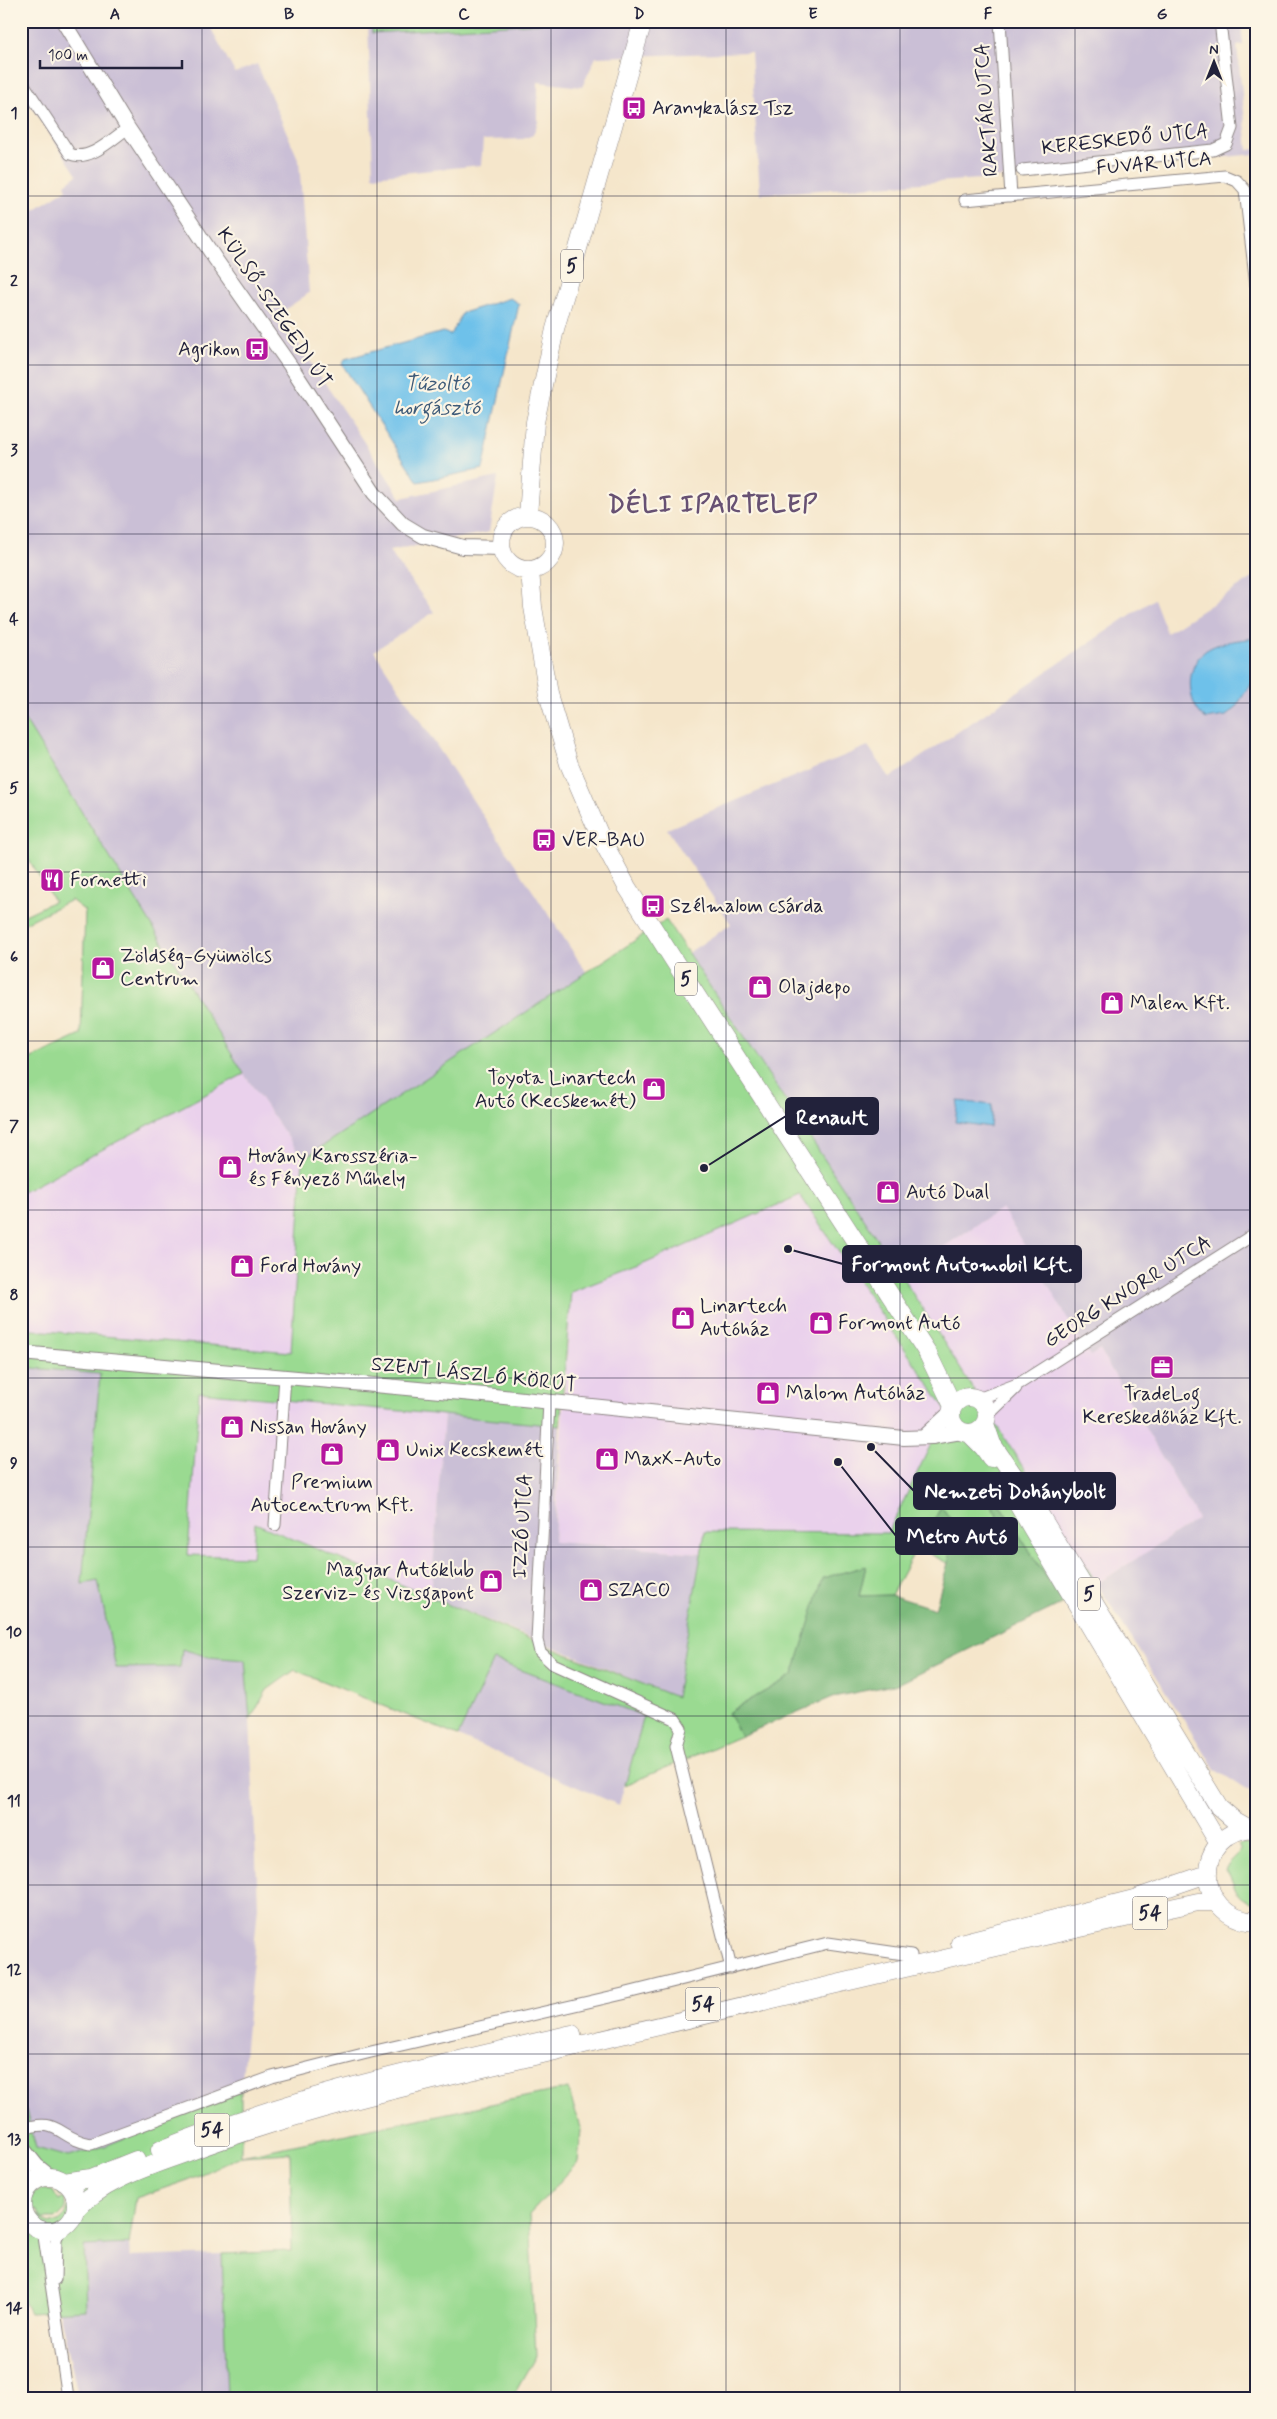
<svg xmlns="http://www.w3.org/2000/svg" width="1277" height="2419" font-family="Mynerve,sans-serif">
<rect width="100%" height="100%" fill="#fcf5e5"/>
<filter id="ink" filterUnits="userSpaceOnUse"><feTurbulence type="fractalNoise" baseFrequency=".02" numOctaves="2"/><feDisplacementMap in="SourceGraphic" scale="10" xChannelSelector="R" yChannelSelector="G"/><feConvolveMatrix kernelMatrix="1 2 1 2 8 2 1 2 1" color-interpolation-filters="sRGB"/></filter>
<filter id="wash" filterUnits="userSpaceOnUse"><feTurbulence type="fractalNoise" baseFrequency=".0096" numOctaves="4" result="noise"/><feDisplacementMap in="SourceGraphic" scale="20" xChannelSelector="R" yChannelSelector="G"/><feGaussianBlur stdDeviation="1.12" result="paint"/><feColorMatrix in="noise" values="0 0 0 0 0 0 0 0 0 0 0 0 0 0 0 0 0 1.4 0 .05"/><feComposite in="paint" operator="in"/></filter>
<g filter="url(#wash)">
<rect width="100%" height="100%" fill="#f5e6cb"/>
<path fill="#ead1ec" d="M244 1074 303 1159 291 1352 21 1329V1193Z
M801 1195 947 1411 888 1533 705 1532 701 1553 554 1542 571 1292 646 1263Z
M1002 1208 1090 1355 1100 1350 1198 1519 1097 1584 901 1275Z
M199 1392 444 1415 431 1597 255 1524 252 1557 188 1555Z"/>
<path fill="#cabfd6" d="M21 21H207L235 73 257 64 299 161 309 293 279 314 401 498 498 477 489 532 389 551 434 612 374 651 587 973 303 1159 244 1074 21 714V218L67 189 65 184 77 175 21 90Z
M368 21H1246L1241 24 1243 45 1237 46 1248 150 1256 149V154L1024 176 760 194 751 52 596 57 582 87 538 82V122L533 135 523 139 483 140 481 165 373 176Z
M1256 576V1796L1215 1769 1097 1584 1198 1519 1100 1350 1090 1356 1002 1208 901 1275 688 953 731 924 667 829 868 746 890 778 1154 599 1167 633Z
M21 1367 100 1374 82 1584 98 1581 116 1668 181 1649 209 1657 245 1660 250 1720 258 1906 241 2090 105 2146 68 2157 36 2148 21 2092Z
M444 1415 560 1426 554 1542 701 1553 676 1697 431 1597Z
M494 1659 644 1716 619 1805 458 1736Z
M129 2244 130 2257 222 2254 227 2398H79L59 2311 86 2310 84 2246Z"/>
<path fill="#9ada91" stroke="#5e7e66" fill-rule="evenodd" d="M372 21H541V23L372 33Z
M21 714 244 1074 21 1193V1063L81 1035 85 911 71 900 21 925V917L54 901 21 847Z
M666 920 901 1275 1097 1584 1063 1603 989 1488 983 1491 1007 1532 991 1537 964 1519 956 1527 941 1506 935 1519 951 1556 949 1564 917 1547 891 1595 859 1596 866 1566 824 1578 793 1675 728 1713 741 1736 625 1785 644 1716 494 1660 458 1736 295 1670 267 1690 250 1720 245 1660 209 1657 182 1649 180 1667 116 1668 98 1581 82 1584 100 1374 21 1367V1329L291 1352 303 1159ZM800 1195 947 1411 888 1533 705 1532 676 1697 551 1648 255 1523 252 1557 188 1555 199 1392 560 1426 571 1292 646 1263Z
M1245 1843 1256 1844V1903C1231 1899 1237 1884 1226 1870L1230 1862 1241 1851 1238 1845Z
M568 2088 581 2130 578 2162 529 2215 536 2356 512 2398H227L222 2254 292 2251 290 2153 241 2156 188 2180 136 2198 129 2244 84 2246 86 2310 30 2313 21 2296V2092L36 2148 68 2157 105 2146 241 2090V2156ZM44 2186 56 2189 60 2196 67 2194C74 2217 51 2237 37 2213L30 2216C24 2202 31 2191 44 2186Z
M42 2189 53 2191 58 2200 65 2198V2210L56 2219H42L37 2209 31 2212C28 2201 32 2193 42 2189Z"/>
<path fill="#7bba7b" stroke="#4e6e5b" d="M989 1488 1063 1603 898 1684 833 1697 741 1736 728 1713 793 1675 823 1578 866 1566 859 1596 891 1595 935 1609 950 1556 935 1519 941 1506 956 1527 964 1519 991 1537 1007 1532 983 1490Z"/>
<path fill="#6ec1ea" stroke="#487292" d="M510 298 519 304 483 469 418 482 342 364 345 359 443 332 451 335 462 313Z
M1256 638V675L1234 710 1226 716 1206 719C1185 704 1184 661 1210 648 1223 641 1241 640 1256 638Z
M958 1101 992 1105 990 1127 955 1122Z"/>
</g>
<g filter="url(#ink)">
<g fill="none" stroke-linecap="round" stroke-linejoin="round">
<g stroke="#8c8483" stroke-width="13">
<path id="minor" d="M1000 21 1011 196
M21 80 70 154C90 162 112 139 128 128
M1022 170 1213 150 1226 144 1232 128 1220 21
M965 200 1225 176 1237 181 1245 190 1256 285
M978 1399 1020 1383 1256 1233
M549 1402 537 1640 540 1652 553 1664 675 1719 681 1728 676 1746 731 1968
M987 1416 1016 1388
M275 1525 285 1377
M21 2130C59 2115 58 2139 91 2144L272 2077 371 2052 627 1993 828 1943 911 1955
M43 2230 68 2398
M55 2279 56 2240 61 2228"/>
</g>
<g stroke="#8c8483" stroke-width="16">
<path id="tertiary" d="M63 21 128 128 216 260 294 371 374 493 403 524 423 536 463 547 501 548
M21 1353 484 1395 904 1438 932 1437 961 1432
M924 1437 950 1413
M21 2146 37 2166 52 2178
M21 2156 26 2174V2190"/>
</g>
<g stroke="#8c8483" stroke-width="19">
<path id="primary" d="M528 516 535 422 555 329 643 21
M501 543a27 27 0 1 1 54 0a27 27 0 1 1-54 0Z
M530 570 533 607 548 694 569 764 600 836 627 887 687 981 927 1352 953 1406
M951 1415a18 18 0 1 1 36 0a18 18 0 1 1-36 0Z
M985 1424 992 1444 1032 1502 1219 1807 1234 1820 1248 1828
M970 1434 984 1448 991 1458
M1004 1481 1219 1844
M1255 1828C1192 1830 1192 1918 1256 1922
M960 1943 1134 1899 1207 1874
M160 2150C292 2096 433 2066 572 2034
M22 2204a27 27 0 1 1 54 0a27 27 0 1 1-54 0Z
M64 2182 91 2178 136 2160
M75 2211C104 2179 148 2167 188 2152 306 2108 429 2081 551 2052 766 2000 982 1949 1198 1902H1216"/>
</g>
<use href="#minor" stroke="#fff" stroke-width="11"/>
<use href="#tertiary" stroke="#fff" stroke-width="14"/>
<use href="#primary" stroke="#fff" stroke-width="18"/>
</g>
</g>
<path fill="none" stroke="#22223b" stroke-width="1" stroke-opacity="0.55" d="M202 21V2398M377 21V2398M551 21V2398M726 21V2398M900 21V2398M1075 21V2398M21 196H1256M21 365H1256M21 534H1256M21 703H1256M21 872H1256M21 1041H1256M21 1210H1256M21 1378H1256M21 1547H1256M21 1716H1256M21 1885H1256M21 2054H1256M21 2223H1256"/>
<defs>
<g id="bus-square" transform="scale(1.25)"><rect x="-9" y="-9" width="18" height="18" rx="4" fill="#b5179e" stroke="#fcf5e5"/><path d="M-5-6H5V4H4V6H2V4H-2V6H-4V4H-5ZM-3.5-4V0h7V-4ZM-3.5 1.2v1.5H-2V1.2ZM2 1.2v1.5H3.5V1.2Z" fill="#fff"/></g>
<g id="restaurant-square" transform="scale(1.25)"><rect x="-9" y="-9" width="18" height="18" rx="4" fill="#b5179e" stroke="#fcf5e5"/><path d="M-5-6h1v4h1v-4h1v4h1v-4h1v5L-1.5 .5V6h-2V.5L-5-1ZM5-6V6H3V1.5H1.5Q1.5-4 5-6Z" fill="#fff"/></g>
<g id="shop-square" transform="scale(1.25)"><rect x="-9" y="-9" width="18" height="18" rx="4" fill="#b5179e" stroke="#fcf5e5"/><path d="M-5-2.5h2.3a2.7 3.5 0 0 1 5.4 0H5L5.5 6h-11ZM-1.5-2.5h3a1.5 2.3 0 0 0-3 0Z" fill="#fff"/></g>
<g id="office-square" transform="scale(1.25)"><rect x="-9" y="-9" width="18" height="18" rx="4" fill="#b5179e" stroke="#fcf5e5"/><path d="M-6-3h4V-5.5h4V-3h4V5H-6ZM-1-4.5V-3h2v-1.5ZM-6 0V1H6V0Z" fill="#fff"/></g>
</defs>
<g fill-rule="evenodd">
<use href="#bus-square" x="634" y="108"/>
<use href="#bus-square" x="257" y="349"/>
<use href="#bus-square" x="544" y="840"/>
<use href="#restaurant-square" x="52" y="880"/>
<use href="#bus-square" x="653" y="906"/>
<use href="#shop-square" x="103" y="968"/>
<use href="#shop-square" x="760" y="987"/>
<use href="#shop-square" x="1112" y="1003"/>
<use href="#shop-square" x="654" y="1089"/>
<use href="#shop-square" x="230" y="1167"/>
<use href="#shop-square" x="888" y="1192"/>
<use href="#shop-square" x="242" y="1266"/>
<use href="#shop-square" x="683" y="1318"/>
<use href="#shop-square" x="821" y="1323"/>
<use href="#office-square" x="1162" y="1367"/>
<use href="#shop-square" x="768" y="1393"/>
<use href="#shop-square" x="232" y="1427"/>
<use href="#shop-square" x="388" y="1450"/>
<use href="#shop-square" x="332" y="1454"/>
<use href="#shop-square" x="607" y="1459"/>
<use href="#shop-square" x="491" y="1581"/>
<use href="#shop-square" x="591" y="1590"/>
</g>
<g text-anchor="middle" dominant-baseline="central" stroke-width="4.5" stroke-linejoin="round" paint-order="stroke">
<g fill="#fcf5e5" stroke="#63616e" stroke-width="1">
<rect x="561" y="249.5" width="22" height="33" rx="4"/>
<rect x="675" y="962.5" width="22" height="33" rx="4"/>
<rect x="1078" y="1577.5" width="22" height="33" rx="4"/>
<rect x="1132.5" y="1896.5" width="35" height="33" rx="4"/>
<rect x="685.5" y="1987.5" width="35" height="33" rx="4"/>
<rect x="194.5" y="2113.5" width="35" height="33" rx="4"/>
</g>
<g font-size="19" font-weight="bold" fill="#22223b">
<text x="572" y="266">5</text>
<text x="686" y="979">5</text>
<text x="1089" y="1594">5</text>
<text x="1150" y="1913">54</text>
<text x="703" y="2004">54</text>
<text x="212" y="2130">54</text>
</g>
<g font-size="20" fill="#22223b" stroke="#fcf5e5" text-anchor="start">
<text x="652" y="108">Aranykalász Tsz</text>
<text x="240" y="349" text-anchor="end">Agrikon</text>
<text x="562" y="840">VER-BAU</text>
<text x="70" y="880">Fornetti</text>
<text x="670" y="906">Szélmalom csárda</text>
<text x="120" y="956">Zöldség-Gyümölcs<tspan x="120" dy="23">Centrum</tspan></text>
<text x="778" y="987">Olajdepo</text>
<text x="1130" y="1003">Malen Kft.</text>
<text x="636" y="1078" text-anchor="end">Toyota Linartech<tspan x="636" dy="23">Autó (Kecskemét)</tspan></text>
<text x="248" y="1156">Hovány Karosszéria-<tspan x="248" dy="23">és Fényező Műhely</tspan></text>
<text x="906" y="1192">Autó Dual</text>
<text x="260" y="1266">Ford Hovány</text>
<text x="700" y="1306">Linartech<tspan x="700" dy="23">Autóház</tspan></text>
<text x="838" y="1323">Formont Autó</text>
<text x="786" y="1393">Malom Autóház</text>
<text x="1162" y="1394" text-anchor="middle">TradeLog<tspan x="1162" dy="23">Kereskedőház Kft.</tspan></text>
<text x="250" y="1427">Nissan Hovány</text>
<text x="406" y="1450">Unix Kecskemét</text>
<text x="624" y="1459">MaxX-Auto</text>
<text x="332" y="1482" text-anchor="middle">Premium<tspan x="332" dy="23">Autocentrum Kft.</tspan></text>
<text x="474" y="1570" text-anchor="end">Magyar Autóklub<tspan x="474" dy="23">Szerviz- és Vizsgapont</tspan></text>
<text x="608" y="1590">SZACO</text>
</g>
<g font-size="20" fill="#22223b" stroke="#fcf5e5">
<text transform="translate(987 110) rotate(-94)">RAKTÁR UTCA</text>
<text transform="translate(1125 140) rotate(-6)">KERESKEDŐ UTCA</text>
<text transform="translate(1154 164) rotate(-5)">FUVAR UTCA</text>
<text transform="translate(274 308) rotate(56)">KÜLSŐ-SZEGEDI ÚT</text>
<text transform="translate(1128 1292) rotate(-32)">GEORG KNORR UTCA</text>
<text transform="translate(474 1375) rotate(6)">SZENT LÁSZLÓ KÖRÚT</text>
<text transform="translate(523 1526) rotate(-87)">IZZÓ UTCA</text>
</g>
<g font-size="21" font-style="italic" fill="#3d5a78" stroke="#fcf5e5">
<text x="437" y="384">Tűzoltó<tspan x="437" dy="24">horgásztó</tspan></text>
</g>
<g font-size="25" font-weight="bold" letter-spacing="1" fill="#675173" stroke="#fcf5e5">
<text x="713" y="505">DÉLI IPARTELEP</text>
</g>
</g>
<path fill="none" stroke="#22223b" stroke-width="2" d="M704 1168L786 1116M788 1249L843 1264M871 1447L914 1491M838 1462L896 1536"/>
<g fill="#22223b" stroke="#fcf5e5" stroke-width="2">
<circle cx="704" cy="1168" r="5"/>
<circle cx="788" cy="1249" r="5"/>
<circle cx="871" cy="1447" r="5"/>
<circle cx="838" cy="1462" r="5"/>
</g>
<g fill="#22223b" stroke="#22223b" stroke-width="2">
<rect x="786" y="1098" width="92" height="36" rx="5"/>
<rect x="843" y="1246" width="238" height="36" rx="5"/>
<rect x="914" y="1473" width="201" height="36" rx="5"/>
<rect x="896" y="1518" width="121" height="36" rx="5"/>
</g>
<g font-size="21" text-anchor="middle" font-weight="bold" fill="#fff">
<text x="832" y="1124">Renault</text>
<text x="962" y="1271">Formont Automobil Kft.</text>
<text x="1015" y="1498">Nemzeti Dohánybolt</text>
<text x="957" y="1543">Metro Autó</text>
</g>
<rect width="1277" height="2419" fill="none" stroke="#fcf5e5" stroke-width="55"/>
<g transform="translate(1214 62)" stroke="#fcf5e5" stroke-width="4" paint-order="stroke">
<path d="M0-4L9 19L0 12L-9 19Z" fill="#22223b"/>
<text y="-8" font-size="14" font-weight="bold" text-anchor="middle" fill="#22223b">N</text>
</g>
<path d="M40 60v8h142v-8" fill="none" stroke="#22223b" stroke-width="2.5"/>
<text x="48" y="60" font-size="15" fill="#22223b" stroke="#fcf5e5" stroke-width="4" paint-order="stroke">100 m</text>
<rect x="28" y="28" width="1222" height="2364" fill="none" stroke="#22223b" stroke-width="2"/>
<g font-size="16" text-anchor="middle" font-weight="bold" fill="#22223b">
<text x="115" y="19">A</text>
<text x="289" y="19">B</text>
<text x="464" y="19">C</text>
<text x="639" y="19">D</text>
<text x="813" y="19">E</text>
<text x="988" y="19">F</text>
<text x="1162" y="19">G</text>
<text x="14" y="118">1</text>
<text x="14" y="286">2</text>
<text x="14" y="455">3</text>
<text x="14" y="624">4</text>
<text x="14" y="793">5</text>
<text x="14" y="962">6</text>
<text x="14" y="1131">7</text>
<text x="14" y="1300">8</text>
<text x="14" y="1468">9</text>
<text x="14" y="1637">10</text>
<text x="14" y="1806">11</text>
<text x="14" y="1975">12</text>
<text x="14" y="2144">13</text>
<text x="14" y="2313">14</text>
</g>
</svg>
